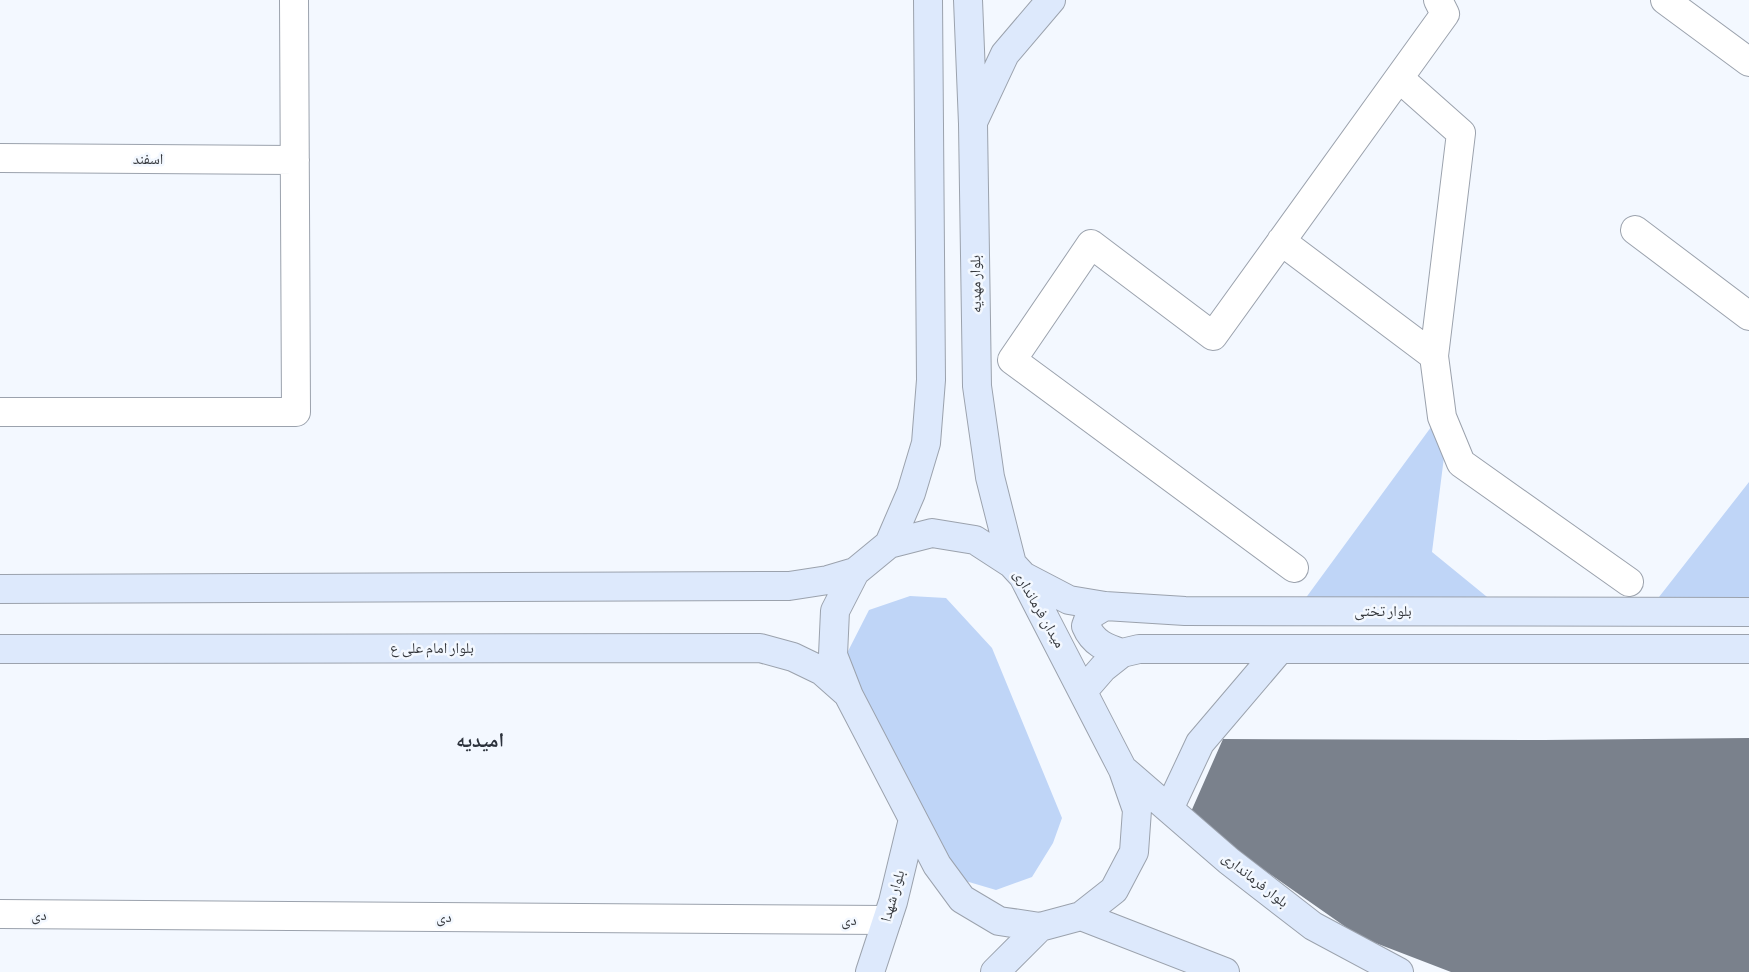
<svg xmlns="http://www.w3.org/2000/svg" width="1749" height="972" font-family="'Alegreya Sans','Noto Naskh Arabic',sans-serif">
<rect width="100%" height="100%" fill="#f3f8ff"/>
<path fill="#bfd5f7" d="M1434 423 1444 457 1432 552 1492 601 1305 599Z
M1749 482V598L1659 597Z
M910 596 946 598 992 648 1062 818 1053 843 1032 877 996 890 952 877 843 661 869 610Z"/>
<path fill="#7a818c" d="M1749 738V972H1451L1360 937 1260 867 1190 814 1223 739 1544 740Z"/>
<g fill="none" stroke-linecap="round" stroke-linejoin="round">
<g stroke="#9ba2ad" stroke-width="30">
<path id="street" d="M1665 0 1749 62
M1399 78 1461 133 1434 356 1442 417 1461 463 1629 582
M0 158 295 160
M1635 230 1749 316
M1281 241 1434 356
M0 412H296L294 0
M1294 568 1012 360 1091 244 1213 336 1445 14 1438 0
M0 914 887 920"/>
</g>
<g stroke="#9ba2ad" stroke-width="30">
<path id="secondary" d="M968 0 973 124 977 386 990 477 1012 564
M974 120 1005 54 1051 0
M932 533 975 540 1012 564 1023 576 1123 770 1137 810 1134 852 1114 890 1081 916 1040 927 999 921 962 899 937 865 849 696 833 655 835 611 855 572 889 544Z
M889 544 911 493 926 443 931 380 928 0
M1023 576 1069 600 1105 606 1185 611 1749 612
M0 589 789 586 828 580 855 572
M1105 606 1090 615 1086 626C1093 643 1106 648 1122 653
M0 649 760 648 793 657 822 671 848 694
M1083 691 1103 668 1122 653 1139 649H1749
M1125 771 1229 861 1313 926 1399 972
M1169 809 1200 743 1280 649
M1081 916 1225 972
M870 972 893 902 913 819
M995 972 1040 927"/>
</g>
<use href="#street" stroke="#fff" stroke-width="28"/>
<use href="#secondary" stroke="#dde9fc" stroke-width="28"/>
</g>
<g text-anchor="middle" dominant-baseline="central" stroke-width="5" stroke-linejoin="round" paint-order="stroke">
<g font-size="15" fill="#36393e" stroke="#f3f8ff">
<text x="148" y="159">اسفند</text>
<text transform="translate(976 284) rotate(-91)">بلوار مهدیه</text>
<text transform="translate(1039 609) rotate(60)">میدان فرمانداری</text>
<text x="1383" y="611">بلوار تختی</text>
<text x="432" y="648">بلوار امام علی ع</text>
<text transform="translate(1255 880) rotate(38)">بلوار فرمانداری</text>
<text transform="translate(893 896) rotate(-74)">بلوار شهدا</text>
<text x="39" y="915">دی</text>
<text x="444" y="917">دی</text>
<text x="849" y="920">دی</text>
</g>
<g font-size="20" font-weight="bold" fill="#2c323c" stroke="#f3f8ff">
<text x="480" y="741">امیدیه</text>
</g>
</g>
</svg>
